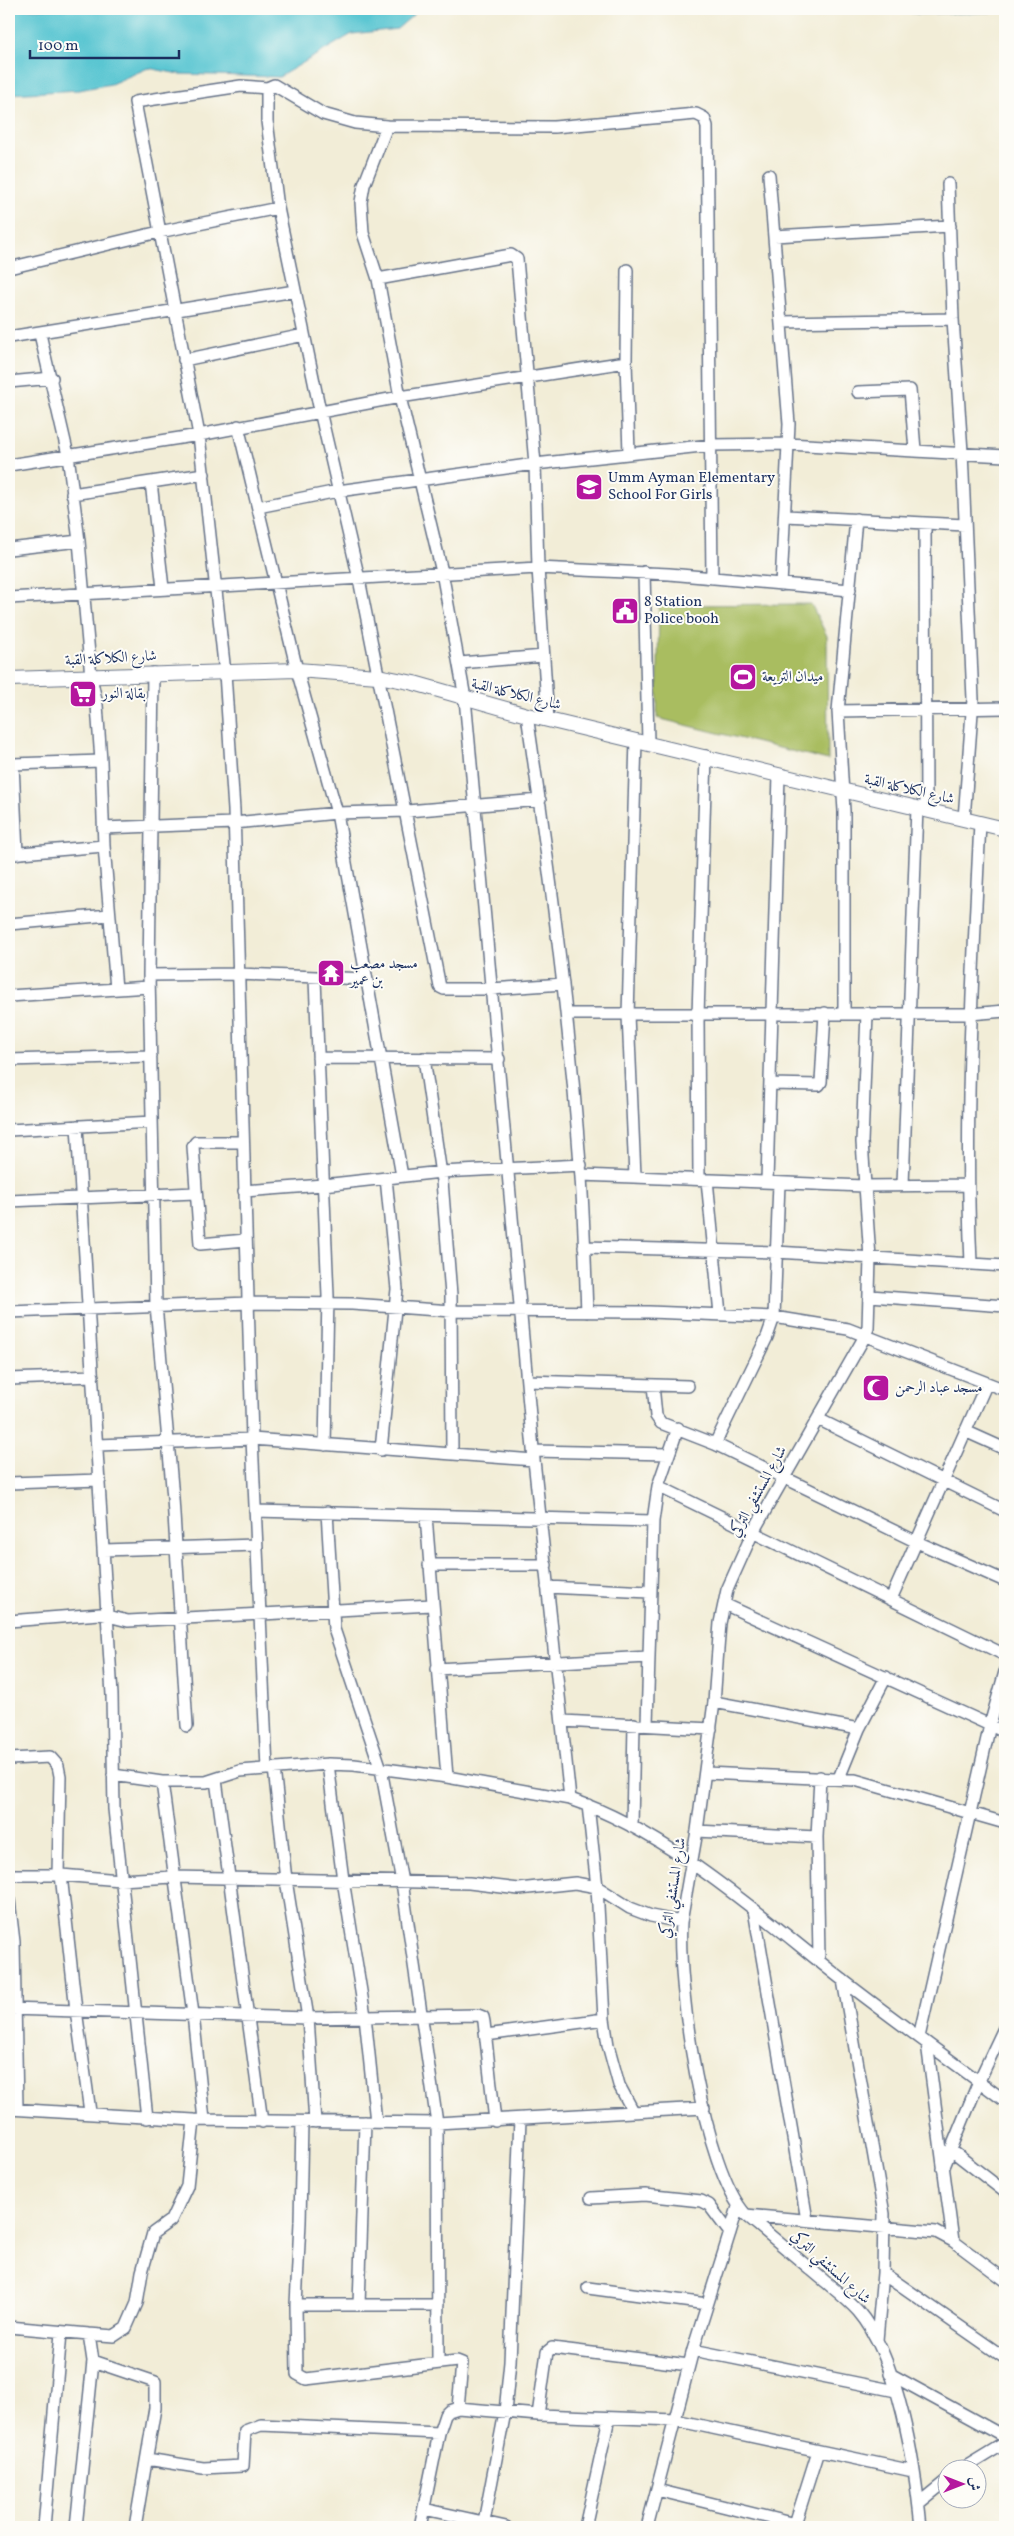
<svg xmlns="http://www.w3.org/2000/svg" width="1014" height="2536" font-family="Vollkorn,Amiri,serif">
<rect width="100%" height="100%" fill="#fdfcf7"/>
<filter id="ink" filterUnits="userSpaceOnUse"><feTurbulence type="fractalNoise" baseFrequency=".02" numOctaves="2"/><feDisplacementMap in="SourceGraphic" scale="10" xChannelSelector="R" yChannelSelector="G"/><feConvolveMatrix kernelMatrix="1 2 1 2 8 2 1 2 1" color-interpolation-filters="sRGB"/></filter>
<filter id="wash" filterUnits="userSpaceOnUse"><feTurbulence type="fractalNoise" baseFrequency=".0096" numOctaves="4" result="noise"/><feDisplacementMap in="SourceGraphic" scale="20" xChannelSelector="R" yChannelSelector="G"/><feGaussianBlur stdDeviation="1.12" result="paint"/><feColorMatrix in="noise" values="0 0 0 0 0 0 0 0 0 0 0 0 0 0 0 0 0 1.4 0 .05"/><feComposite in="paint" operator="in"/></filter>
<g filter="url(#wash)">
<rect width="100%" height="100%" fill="#f2edd7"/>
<path fill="#a9bd61" stroke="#627660" d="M811 604 827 636 828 760 657 718 659 605Z"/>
<path fill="#5ac6d2" stroke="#3a7a98" d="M9 9H420L397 29 352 34 279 77 179 74 148 68 111 84 79 90 9 94Z
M894 9H1005V12L918 14Z"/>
</g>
<g filter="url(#ink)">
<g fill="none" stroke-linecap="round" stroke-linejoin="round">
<g stroke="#667288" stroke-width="14">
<path id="minor" d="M267 88V121L278 208 320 411 359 579 440 987 444 989H491L563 984
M387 126 364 185 361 202 363 233 378 279 400 397 442 572 465 698 534 1460 570 1799
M769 175 789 424 781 585
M948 184 953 319 962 452 973 699 964 819
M774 236 950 226
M9 268 159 232 278 208
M627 270 626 362 629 453
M378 279 511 255 517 259 535 464 538 568 548 720
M781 322 953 319
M40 334 68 455 79 541 91 677 97 705 101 761 104 846 116 989
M9 337 295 291
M184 360 304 335
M9 382 52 378
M858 392 910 390 915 450
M238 426 297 670 337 813 402 1176
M9 465 199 435 400 397 626 362
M151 482 163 588
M72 494 204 474
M258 507 338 491 535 464 711 445 788 444 1005 456
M786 516 965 525
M925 524 926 811
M9 549 79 541
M644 572 648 743
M9 598 538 568 669 574 850 590
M460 663 544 656
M153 673 149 975 156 1305 173 1498 187 1726
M838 711 1005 708
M527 715C549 865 569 1014 580 1164 584 1213 585 1263 587 1312
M103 828 234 823 337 813 407 811 540 800
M9 854 104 846
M17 854 13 764 101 761
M9 924 109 915
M149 975 239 974 366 979
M315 979 328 1296 325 1445
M9 996 149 987
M844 1013V811L838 711 856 519
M867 1013 862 1142 870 1258 868 1328 865 1336 753 1532 727 1590 720 1623 714 1702 697 1831 681 1922C677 1986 703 2168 746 2215 771 2236 796 2257 821 2278 834 2289 847 2299 858 2311 899 2359 915 2465 921 2527
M567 1014H970L1005 1011
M318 1058 499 1059
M424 1058 442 1181 451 1295 452 1454
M9 1060 151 1056
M770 1084 819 1085 821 1082 825 1013
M77 1126 112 1695 114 1809 147 2118
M9 1130 152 1122
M243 1142H196L193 1146 200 1244 246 1240
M581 1175 864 1186 968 1185
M635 1176 628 1015 636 740
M699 1179 698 1015 706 756
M707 1180 720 1314
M767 1181 779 775
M903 1185 917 808
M244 1191 323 1185 441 1172 581 1165
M9 1201 195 1193
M584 1247 776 1252 1005 1266
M971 1263C964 1116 973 970 980 823
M870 1296 1005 1306
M9 1312 249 1303 352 1304 452 1311 649 1312 774 1317 848 1329 1005 1390
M9 1379 93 1376
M527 1381 688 1386
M653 1385 656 1416 661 1423 715 1444 917 1542 1005 1581
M818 1419 1005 1511
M965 1431 1005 1449
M715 1444 767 1337 774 1317 779 1183
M98 1445 252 1439 534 1460
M381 1450 397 1289 386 1178
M534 1451 668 1454
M9 1483 100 1480
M658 1486 1005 1655
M255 1511 653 1521
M327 1512 334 1629 381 1769 402 1882 437 2123 438 2363
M426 1516 447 1777
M104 1550 256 1545
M429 1565H546
M547 1587 649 1592
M891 1599 986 1385
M724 1604 1005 1732
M9 1621 100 1614 128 1621 432 1605
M437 1669 648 1657
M714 1702 859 1729
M563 1721 711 1729
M647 1724 653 1521 658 1486 678 1428
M9 1759 50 1757 58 1766 60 1776 58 1875
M328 1764 343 1880 365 2016 376 2122
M274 1768 286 1880 308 2018 315 2122
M267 1769 252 1439 234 810 225 673 199 435 135 102 241 86 267 88 274 85 323 114 355 123 387 126 554 127 696 114 704 118 707 126 712 578
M706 1773 855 1780 1005 1823
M113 1775 162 1782H206L240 1771 328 1764 354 1765 447 1777 570 1799C669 1832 762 1917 844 1981 897 2022 952 2061 1005 2101
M839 1778 859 1729 886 1677
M216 1780 262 2122
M162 1782 193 2014 204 2120
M588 1805 597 1887 604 2019 608 2045 619 2085 633 2111
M632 1827 634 1724
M697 1831 817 1837
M9 1875H61L120 1880 173 1877 469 1883 519 1889 575 1883 597 1887 630 1908 651 1916 681 1922
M61 1875 76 2010 90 2112
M9 1900 14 1942 17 2109
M754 1910 807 2220
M819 1960 817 1837 820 1777
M843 1980 884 2214 883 2273 877 2340
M9 2009 308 2018 478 2015 483 2017 484 2022 495 2121
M486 2035 604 2019
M919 2037 990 1725 1005 1672
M927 2043 953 2241
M9 2109 194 2120 437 2123 704 2108
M302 2122 300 2222 296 2305 297 2374 306 2379 457 2361 462 2363 458 2408
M951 2150 1005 2192
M943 2169 979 2081 1005 2026
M591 2198 645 2195 701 2201 709 2205 730 2233
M746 2215 936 2232 953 2241 1005 2280
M883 2273 1005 2358
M588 2288 707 2304
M296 2305H438
M359 2305 365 2122
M9 2327 89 2334 93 2361 76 2527
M89 2334 114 2336 126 2328 137 2303 142 2272 153 2233 171 2220 187 2186 194 2120
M693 2350 896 2391
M93 2361 155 2382V2408L135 2527
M890 2374 1005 2437
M538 2415 547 2352 552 2348 689 2365
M147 2459 203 2468 243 2466 245 2431 261 2425 439 2433
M964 2468 1005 2443
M657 2490 795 2524
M919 2503 946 2481
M424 2509 506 2527
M44 2527 61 2333
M420 2527 439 2433 445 2415 449 2411 458 2408 538 2415 675 2420 913 2471
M483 2527 505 2412 510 2362 520 2119
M585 2527 609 2418
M647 2527 693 2350 738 2207
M794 2527 818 2451"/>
</g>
<g stroke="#667288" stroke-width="16">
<path id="tertiary" d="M9 679 297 670 378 676 414 683 527 715 1005 829"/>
</g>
<use href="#minor" stroke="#fff" stroke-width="11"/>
<use href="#tertiary" stroke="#fff" stroke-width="14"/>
</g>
</g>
<defs>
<g id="school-square" transform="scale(1.4375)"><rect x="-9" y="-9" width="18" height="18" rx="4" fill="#b5179e" stroke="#fdfcf7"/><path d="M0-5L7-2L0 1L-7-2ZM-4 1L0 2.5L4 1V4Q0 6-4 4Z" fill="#fff"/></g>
<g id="civic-square" transform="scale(1.4375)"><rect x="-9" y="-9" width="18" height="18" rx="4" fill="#b5179e" stroke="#fdfcf7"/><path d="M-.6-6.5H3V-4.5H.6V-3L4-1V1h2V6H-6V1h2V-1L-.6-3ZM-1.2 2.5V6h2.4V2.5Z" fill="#fff"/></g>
<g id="stadium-square" transform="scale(1.4375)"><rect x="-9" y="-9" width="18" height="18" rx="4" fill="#b5179e" stroke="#fdfcf7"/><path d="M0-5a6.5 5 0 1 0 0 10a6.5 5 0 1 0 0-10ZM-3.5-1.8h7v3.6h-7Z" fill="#fff"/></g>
<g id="supermarket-square" transform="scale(1.4375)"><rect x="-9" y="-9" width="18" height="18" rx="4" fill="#b5179e" stroke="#fdfcf7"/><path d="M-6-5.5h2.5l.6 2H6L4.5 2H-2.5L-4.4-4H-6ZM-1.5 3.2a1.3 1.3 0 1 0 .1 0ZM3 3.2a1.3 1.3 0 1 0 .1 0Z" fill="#fff"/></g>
<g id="temple-square" transform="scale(1.4375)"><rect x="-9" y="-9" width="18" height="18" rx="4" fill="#b5179e" stroke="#fdfcf7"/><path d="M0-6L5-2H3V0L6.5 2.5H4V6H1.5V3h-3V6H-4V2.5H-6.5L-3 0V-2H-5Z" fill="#fff"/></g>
<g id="mosque-square" transform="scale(1.4375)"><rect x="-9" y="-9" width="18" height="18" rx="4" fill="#b5179e" stroke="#fdfcf7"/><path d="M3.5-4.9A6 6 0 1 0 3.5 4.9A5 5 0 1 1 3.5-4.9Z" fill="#fff"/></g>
</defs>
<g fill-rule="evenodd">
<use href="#school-square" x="589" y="487"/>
<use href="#civic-square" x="625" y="611"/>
<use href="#stadium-square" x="743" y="677"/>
<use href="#supermarket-square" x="83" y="694"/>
<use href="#temple-square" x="331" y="973"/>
<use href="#mosque-square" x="876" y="1388"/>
</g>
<g text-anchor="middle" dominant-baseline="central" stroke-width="4" stroke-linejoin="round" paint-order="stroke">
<g font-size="15" fill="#1b2f5e" stroke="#fdfcf7" text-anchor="start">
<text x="608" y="478">Umm Ayman Elementary<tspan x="608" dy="17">School For Girls</tspan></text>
<text x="644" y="602">8 Station<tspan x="644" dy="17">Police booh</tspan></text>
<text x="762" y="677">ميدان التريعة</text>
<text x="102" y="694">بقالة النور</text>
<text x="350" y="964">مسجد مصعب<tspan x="350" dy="17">بن عمير</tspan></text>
<text x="895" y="1388">مسجد عباد الرحمن</text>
</g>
<g font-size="15" fill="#1b2f5e" stroke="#fdfcf7">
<text transform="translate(111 659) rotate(-3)">شارع الكلاكلة القبة</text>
<text transform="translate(516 695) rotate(14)">شارع الكلاكلة القبة</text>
<text transform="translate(909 790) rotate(13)">شارع الكلاكلة القبة</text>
<text transform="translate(759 1492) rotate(-61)">شارع المستشفي التركي</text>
<text transform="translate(674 1888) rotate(-81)">شارع المستشفي التركي</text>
<text transform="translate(830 2268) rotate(42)">شارع المستشفي التركي</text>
</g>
</g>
<rect width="1014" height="2536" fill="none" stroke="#fdfcf7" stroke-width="30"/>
<g transform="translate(962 2484) rotate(90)"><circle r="24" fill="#fdfcf7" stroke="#a3aaba"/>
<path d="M0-4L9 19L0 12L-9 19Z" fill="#b5179e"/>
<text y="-8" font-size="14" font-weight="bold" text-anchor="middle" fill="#1b2f5e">ش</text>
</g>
<path d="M30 50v8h149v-8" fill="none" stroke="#1b2f5e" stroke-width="2.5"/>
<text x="38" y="50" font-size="15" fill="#1b2f5e" stroke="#fdfcf7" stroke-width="4" paint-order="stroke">100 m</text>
</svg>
